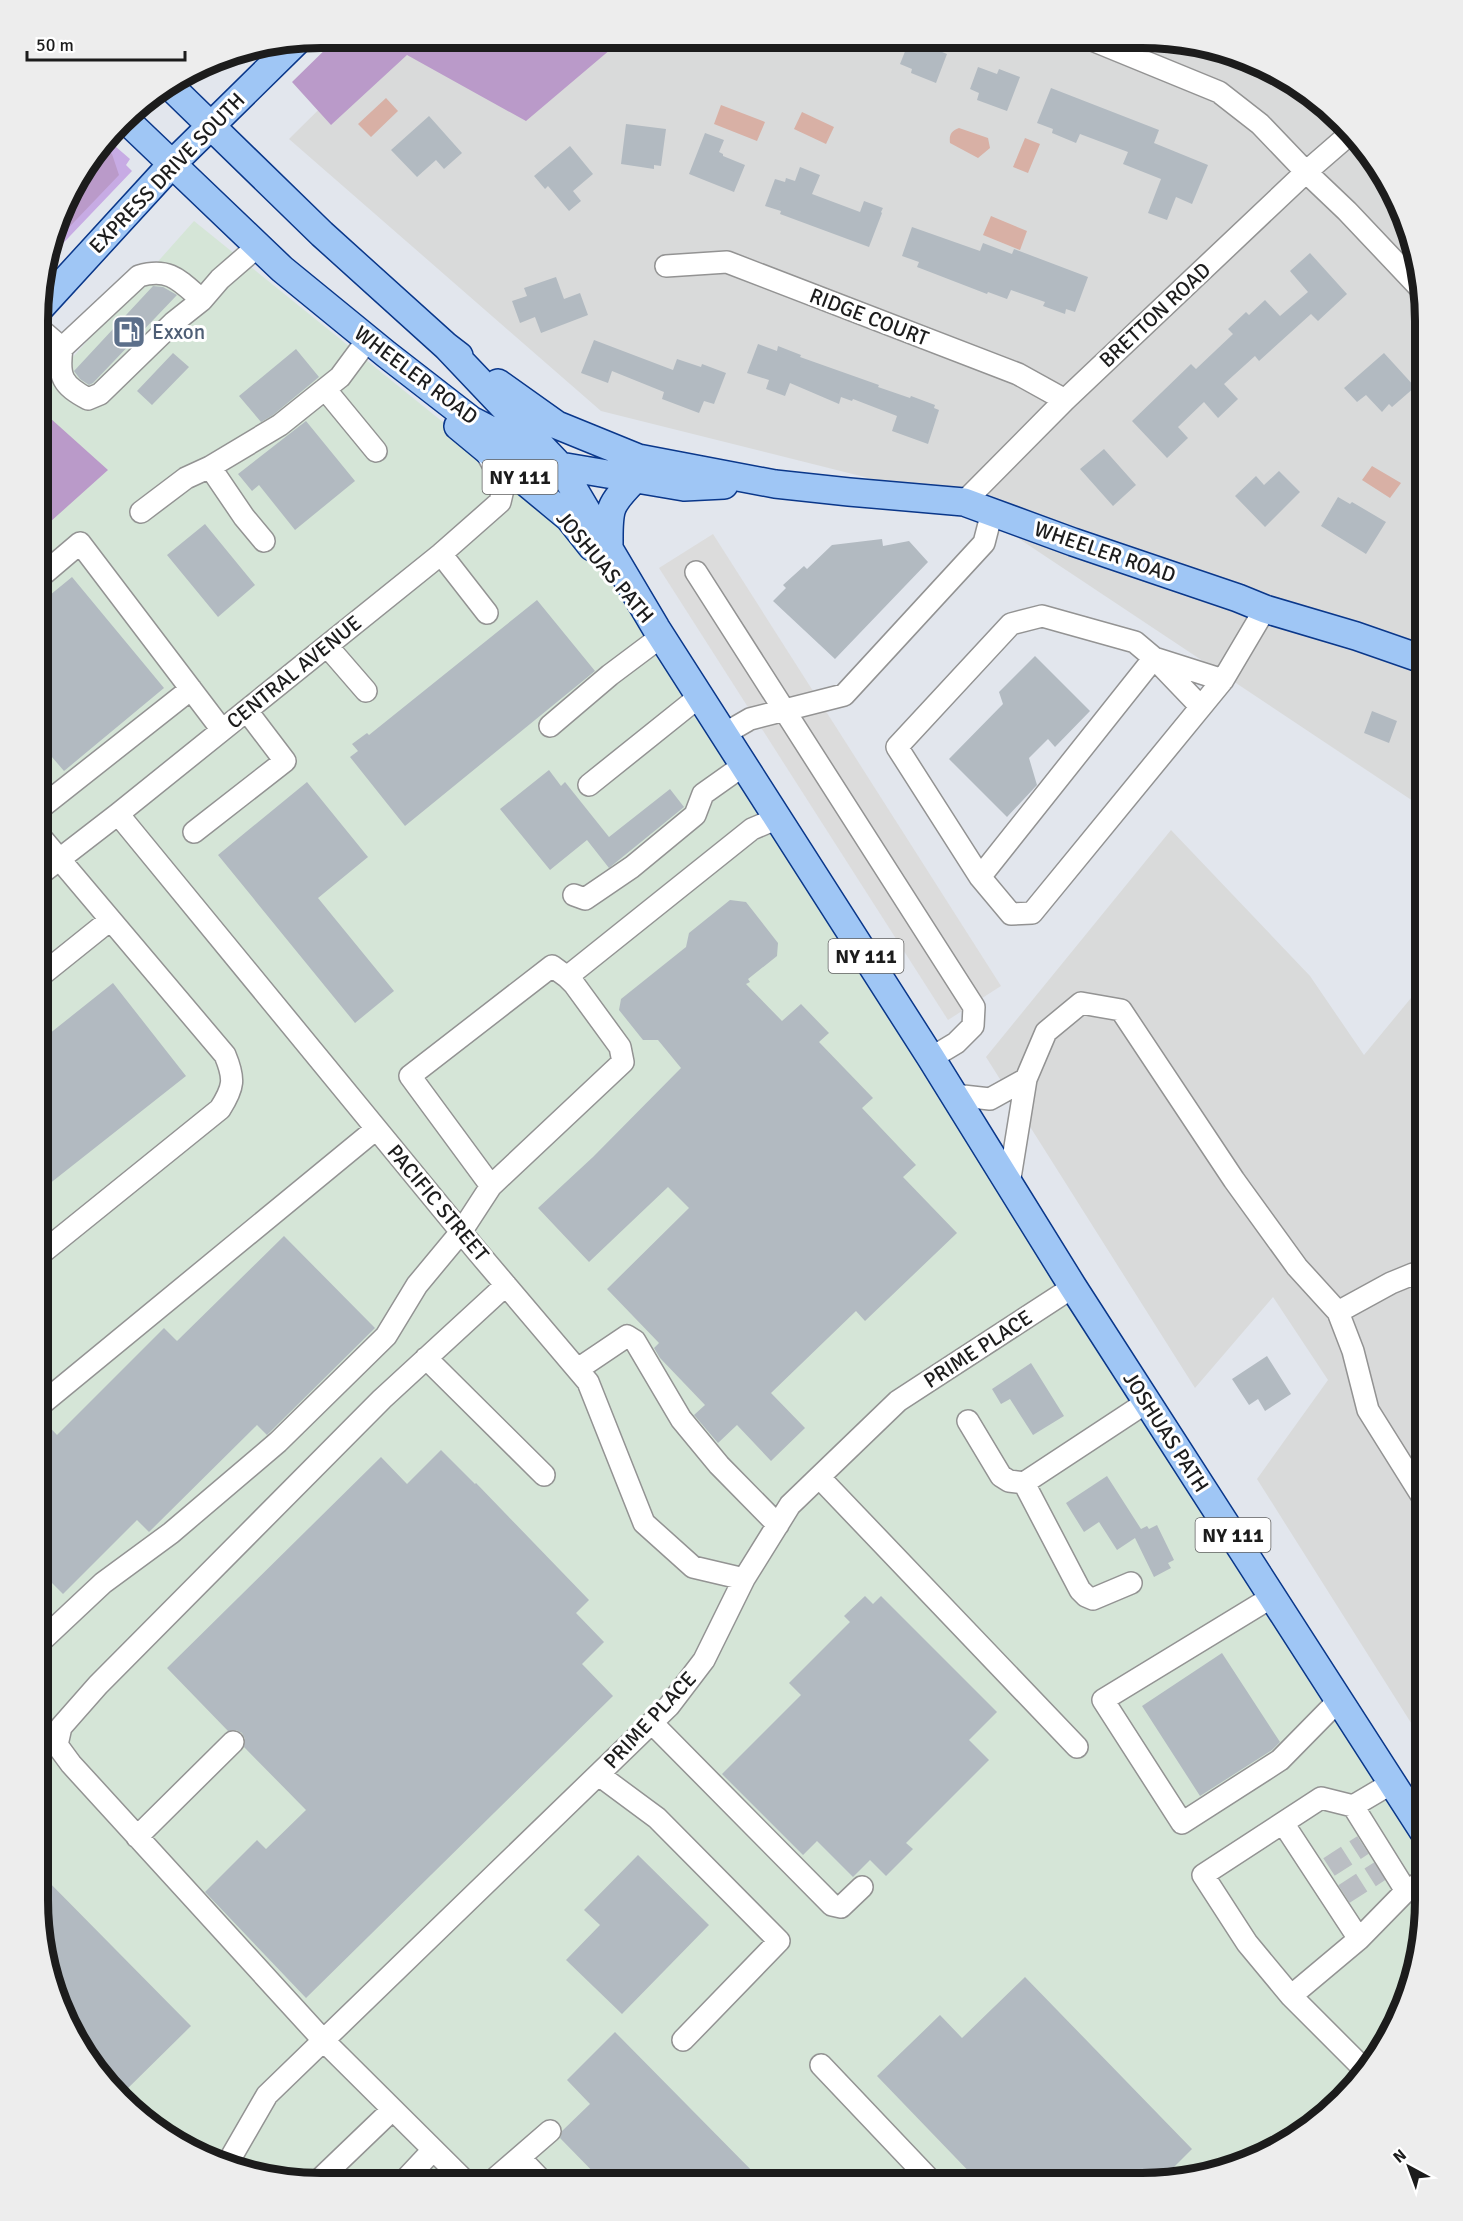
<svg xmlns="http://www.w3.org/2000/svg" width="1463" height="2221" font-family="Signika,sans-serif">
<rect width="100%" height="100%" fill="#e2e6ed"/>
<path fill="#d9dada" d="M391 38 1179 40 1250 59 1314 96 1367 148 1404 212 1425 321V809L964 502 601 411 289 139Z
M1171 830 1310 976 1364 1055 1425 981V1745L1257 1479 1328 1380 1273 1297 1195 1388 986 1057Z"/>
<path fill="#d5e5d7" d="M194 221 564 520 651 631 1425 1842V1919L1410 1991 1367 2072 1315 2125 1251 2162 1142 2183 285 2181 213 2162 149 2125 96 2073 59 2009 38 1900 40 394Z"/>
<path fill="#c7abe4" d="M108 140 130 159 126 165 132 171 49 258 75 180Z"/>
<path fill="#ba9ac9" d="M337 38H624L526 121 407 55 331 125 292 82Z
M103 147 112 154 119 175 54 243 75 180Z
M40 409 108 470 40 531Z"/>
<path fill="#dcdcdc" d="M713 534 1001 986 948 1020 659 568Z"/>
<path fill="#d8b0a5" d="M386 98 398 111 371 137 358 124Z
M721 105 765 122 757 141 714 124Z
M802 112 834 127 826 144 794 129Z
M959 128 988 138 990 148 978 158 950 143C949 135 951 131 959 128Z
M1025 138 1040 144 1028 173 1013 167Z
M991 216 1027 231 1020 250 983 235Z
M1372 466 1401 483 1390 498 1362 480Z"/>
<path fill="#b2bac1" d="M910 39H933L930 47 947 54 936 83 911 73 912 69 900 64Z
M978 67 997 74 999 69 1020 77 1007 111 977 100 979 93 970 89Z
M1051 88 1159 130 1154 143 1208 165 1192 204 1176 197 1167 220 1148 213 1161 179 1123 164 1128 152 1080 134 1076 143 1052 133 1053 129 1037 123Z
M429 116 462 153 444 169 436 160 417 177 391 150Z
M626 124 666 129 661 166 654 165V169L621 164Z
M705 133 724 140 719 152 723 154V156L745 165 734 192 689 174Z
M570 146 593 174 573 191 581 201 569 211 548 186 545 189 534 176Z
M800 167 820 175 812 194 860 212 864 201 883 208 881 212 882 213 869 247 780 214 781 211 765 206 775 179 785 182 786 178 795 181Z
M912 227 980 251 983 243 1012 254 1014 249 1088 277 1075 312 1066 309 1065 314 1043 306 1045 302 1011 290 1007 299 988 292 987 294 917 267 919 262 902 256Z
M1310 253 1347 294 1318 321 1311 314 1259 361 1255 356 1224 384 1238 399 1218 418 1204 402 1178 427 1188 438 1167 458 1132 421 1191 364 1196 369 1233 334 1228 329 1246 312 1249 315 1265 300 1280 316 1308 292 1290 271Z
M556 277 564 299 580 293 588 315 541 333 535 317 520 323 512 301 527 296 524 288Z
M153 286 163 287 177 295 93 383 89 385 80 379 74 371Z
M594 340 673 370 677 359 701 367 702 364 726 373 714 404 704 401 699 413 662 399 664 392 612 371 608 383 581 373Z
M758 344 777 351 778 346 801 355 800 357 879 385 878 387 910 398 911 396 935 405 934 408 939 410 928 444 892 431 897 416 853 399 852 401 841 397 839 404 790 383 785 396 766 389 769 380 747 373Z
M296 349 319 377 273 415 261 422 239 396Z
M173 353 189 367 152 405 137 391Z
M1384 353 1415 387 1392 407 1389 404 1382 412 1366 395 1357 402 1344 388Z
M306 421 355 481 295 530 259 485 252 491 238 474Z
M1104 449 1136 485 1113 506 1080 469Z
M1279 471 1300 492 1265 527 1235 496 1256 476 1264 485Z
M1338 497 1350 504 1352 502 1386 522 1366 554 1321 526Z
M205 524 255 585 218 617 167 555Z
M882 539 883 546 909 541 928 562 835 659 773 601 786 588 783 585 804 566 807 569 832 545Z
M72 577 164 688 64 771 39 742V604Z
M537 600 595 671 405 826 350 757 358 751 352 744 367 733 369 735Z
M1035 656 1090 711 1055 747 1048 739 1029 758 1037 785 1007 817 949 759 1003 704 999 692Z
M1372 711 1397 721 1389 743 1364 733Z
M549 770 561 786 565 782 609 837 670 789 684 807 609 868 587 840 550 870 500 809Z
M307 782 368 857 318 898 394 991 355 1023 218 855Z
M730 900 746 902 778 943 777 956 748 979 750 982 746 984 782 1021 801 1004 829 1033 819 1042 873 1098 862 1108 916 1165 903 1177 957 1233 865 1321 856 1311 771 1393 805 1428 771 1461 737 1425 718 1443 694 1415 705 1405 660 1358 654 1348 659 1343 607 1289 689 1208 668 1187 589 1262 538 1208 593 1157 681 1068 658 1040H643L619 1010 621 999 686 947 689 933Z
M113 983 186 1076 39 1192V1042Z
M284 1236 375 1328 269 1433 267 1435 257 1425 149 1532 137 1520 63 1594 38 1569V1419H42L57 1435 164 1328 177 1341Z
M1267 1356 1291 1394 1265 1411 1258 1399 1249 1405 1232 1379Z
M1031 1363 1064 1416 1033 1435 1010 1399 1001 1404 992 1389Z
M441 1450 475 1484 476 1483 589 1600 576 1613 604 1642 582 1664 613 1696 306 1998 205 1892 257 1840 266 1849 306 1810 244 1747 245 1739 242 1733 236 1730 228 1731 167 1668 381 1457 407 1484Z
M1107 1476 1141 1529 1147 1526 1149 1529 1157 1525 1174 1560 1168 1563 1171 1568 1154 1577 1135 1538 1117 1550 1099 1522 1084 1532 1066 1503Z
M865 1596 873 1604 881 1596 997 1712 969 1740 989 1760 906 1843 913 1849 886 1876 870 1860 853 1877 817 1841 803 1855 722 1774 801 1695 789 1683 850 1622 844 1616Z
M1222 1653 1280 1742 1272 1750 1200 1796 1142 1706Z
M638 1855 709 1925 622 2014 566 1960 600 1925 584 1910Z
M38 1871 191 2026 120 2096 96 2073 59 2009 38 1900Z
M1025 1977 1192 2149 1161 2180 1142 2183H980L877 2076 940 2015 962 2038Z
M615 2032 763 2182H603L560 2138 562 2131 590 2104 567 2080Z"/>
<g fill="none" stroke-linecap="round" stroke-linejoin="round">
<path stroke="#babec3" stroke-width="21" stroke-dasharray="21 10" stroke-linecap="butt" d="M1329 1867 1363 1845
M1344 1894 1380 1871"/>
<g stroke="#939393" stroke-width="24">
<path id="minor" d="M1092 40 1219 92 1260 124 1306 172 1347 211 1418 286
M666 266 727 262 1018 374 1065 400
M40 329 62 348C58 377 62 385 88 399L100 394 173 323 202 300 220 279 258 246
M62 348 139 276C170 267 180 281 202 300
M325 389 376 451
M210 467 244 517 264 541
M964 502 1065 400 1306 172 1351 133
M141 512 186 478 210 467 280 425 340 377 363 346
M441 554 487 613
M696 572 974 1007 973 1026 956 1043 931 1058
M40 577 80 543 222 730
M327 646 366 691
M1157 659 1223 680
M1200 706 1154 658 1135 642 1042 616 1011 624 897 747 980 877 1011 914 1032 913 1223 680 1265 609
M550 726 610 675 662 636
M724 734 750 719 844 695 984 543 992 512
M589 785 700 696
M39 809 191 689
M118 814 476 1250 588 1382 644 1523 693 1567 744 1579
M194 832 285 761 247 711
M39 875 118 814 441 554 500 502 504 485 487 454
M980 877 1154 658
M574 895 585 899 632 867 695 815 703 794 744 765
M39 977 110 920
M954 1095 990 1099 1026 1079
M1009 1184 1026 1079 1046 1032 1081 1003 1121 1010 1234 1180 1297 1267 1338 1312 1353 1351 1368 1410 1425 1501
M491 1186 623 1062 620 1047 574 984 567 977
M38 1256 220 1109C234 1087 235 1079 225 1055L39 835
M1338 1312 1391 1283 1413 1274 1425 1284
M426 1358 544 1475
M578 1369 627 1336 635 1341 681 1419 719 1465 778 1525
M38 1407 376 1129
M968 1421 1001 1476 1009 1481 1024 1483 1147 1402
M819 1477 1077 1747
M1024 1483 1080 1590 1086 1596 1093 1599 1131 1583
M1272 1597 1103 1700 1182 1823 1280 1760 1339 1700
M38 1644 103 1583 171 1533 278 1442 386 1336 417 1285 461 1232 491 1186 410 1076 552 966 567 977 752 829 778 818
M652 1723 832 1905 841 1907 862 1887
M599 1775 657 1818 779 1941 683 2040
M1353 1806 1406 1891
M1283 1823 1359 1939
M137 1837 233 1742
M1291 1996 1359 1939 1406 1891 1425 1880
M821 2065 933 2183
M1367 2072 1291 1996 1247 1943 1203 1875 1321 1798 1353 1806 1392 1783
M520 2158 543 2182
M226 2166 267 2095 669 1706 704 1660 744 1579 790 1505 898 1401 1073 1287
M318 2181 392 2110
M404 2181 433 2150
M466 2182 324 2041 71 1764 57 1745 61 1727 98 1685 382 1399 506 1285
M491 2182 550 2131"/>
</g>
<g stroke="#0a378a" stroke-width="30">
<path id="major" d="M171 87 322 234 446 346 459 356
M125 119 282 269 386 354 471 420 560 466 684 487 724 485
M40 308 172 164 297 41
M446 346 560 466 656 628 931 1058 1073 1287 1425 1834
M498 383 557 425 638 458 775 484 849 492 964 502 1073 542 1238 598 1265 609 1356 636 1425 660
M458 426 569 518 592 547
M609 548C609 509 607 507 635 479"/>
</g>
<use href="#minor" stroke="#fff" stroke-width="21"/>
<use href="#major" stroke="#9fc6f5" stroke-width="27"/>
</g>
<defs>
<g id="fuel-square" transform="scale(1.725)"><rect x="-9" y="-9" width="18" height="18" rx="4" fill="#5c6f8a" stroke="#fff"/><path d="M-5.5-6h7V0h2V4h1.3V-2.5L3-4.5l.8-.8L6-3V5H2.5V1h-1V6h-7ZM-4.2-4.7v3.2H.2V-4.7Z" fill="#fff"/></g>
</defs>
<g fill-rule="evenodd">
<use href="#fuel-square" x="129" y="332"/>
</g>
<g text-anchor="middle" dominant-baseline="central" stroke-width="6" stroke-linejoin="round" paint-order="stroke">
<g fill="#fff" stroke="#606060" stroke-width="1.5">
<rect x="482.5" y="460" width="75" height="34" rx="4.5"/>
<rect x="828.5" y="939" width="75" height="34" rx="4.5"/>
<rect x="1195.5" y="1518" width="75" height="34" rx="4.5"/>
</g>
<g font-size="20" font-weight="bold" fill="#1c1c1c">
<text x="520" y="477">NY 111</text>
<text x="866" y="956">NY 111</text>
<text x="1233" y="1535">NY 111</text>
</g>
<g font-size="21" fill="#1c1c1c" stroke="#fff">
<text transform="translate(167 173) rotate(-46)">EXPRESS DRIVE SOUTH</text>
<text transform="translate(1155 315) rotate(-43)">BRETTON ROAD</text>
<text transform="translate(869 317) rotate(21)">RIDGE COURT</text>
<text transform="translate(416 375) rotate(37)">WHEELER ROAD</text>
<text transform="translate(1105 552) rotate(19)">WHEELER ROAD</text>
<text transform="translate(605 567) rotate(50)">JOSHUAS PATH</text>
<text transform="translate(294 672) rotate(-39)">CENTRAL AVENUE</text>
<text transform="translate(438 1203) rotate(50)">PACIFIC STREET</text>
<text transform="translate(978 1349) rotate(-33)">PRIME PLACE</text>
<text transform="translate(1166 1432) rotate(57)">JOSHUAS PATH</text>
<text transform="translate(650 1720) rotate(-47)">PRIME PLACE</text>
</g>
<g font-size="21" fill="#4e5e75" stroke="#fff" text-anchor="start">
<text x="152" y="332">Exxon</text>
</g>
</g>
<path d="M0 0H1463V2221H0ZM321 48H1142A273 273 0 0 1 1415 321V1900A273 273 0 0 1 1142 2173H321A273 273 0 0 1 48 1900V321A273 273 0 0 1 321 48Z" fill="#ededed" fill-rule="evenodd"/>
<path fill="none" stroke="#1c1c1c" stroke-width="8" d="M321 48H1142A273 273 0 0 1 1415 321V1900A273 273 0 0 1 1142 2173H321A273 273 0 0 1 48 1900V321A273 273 0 0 1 321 48Z"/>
<g transform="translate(1409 2167) rotate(319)" stroke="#ffffff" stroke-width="4.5" paint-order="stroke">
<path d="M0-4.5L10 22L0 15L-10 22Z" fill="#1c1c1c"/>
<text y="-9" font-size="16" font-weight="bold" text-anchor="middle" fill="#1c1c1c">N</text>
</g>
<path d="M27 51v9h158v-9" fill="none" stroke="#1c1c1c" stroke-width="3"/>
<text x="36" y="51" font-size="18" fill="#1c1c1c" stroke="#ffffff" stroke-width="4.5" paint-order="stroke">50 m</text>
</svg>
